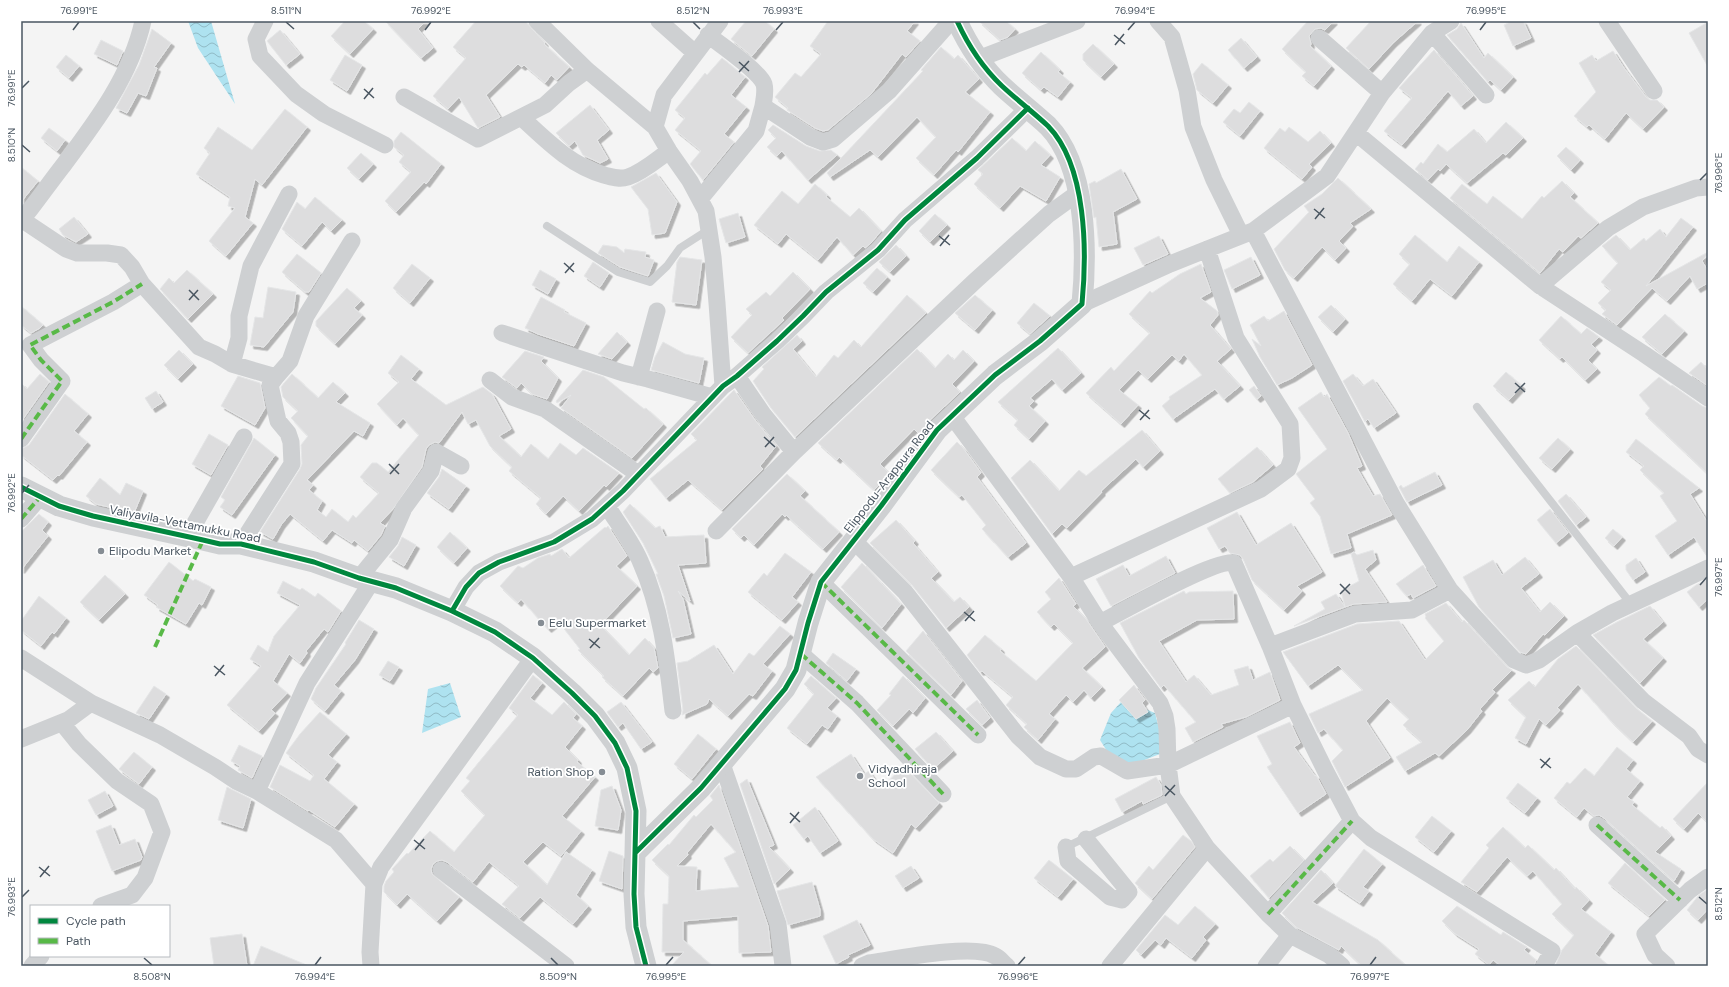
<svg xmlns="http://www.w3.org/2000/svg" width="1729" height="987" font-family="'DM Sans',sans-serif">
<defs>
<pattern id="water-waves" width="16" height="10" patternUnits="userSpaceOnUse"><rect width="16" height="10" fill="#aee2f0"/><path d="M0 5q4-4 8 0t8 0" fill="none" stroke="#90bac6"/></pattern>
<filter id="shadow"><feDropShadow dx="3.5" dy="3.5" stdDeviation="0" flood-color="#0004"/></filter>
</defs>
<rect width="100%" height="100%" fill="#f4f4f4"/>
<path fill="url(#water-waves)" d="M188 21H211L235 104 198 48Z
M450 683 461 717 422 733 428 689Z
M1121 702 1138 706 1155 713 1165 752 1129 766 1110 756 1100 740 1111 713Z"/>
<path fill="#ddddde" stroke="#e5e6e7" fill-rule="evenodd" filter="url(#shadow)" d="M345 21H364L373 29 350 54 331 36Z
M385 21H426L418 29 433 48 421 58Z
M476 21H525L545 43 544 44 569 67 557 80 551 75 545 83 524 65 522 67 518 64 486 95 500 117 478 128 459 97 448 109 433 96 466 58 453 47Z
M746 21H765L774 29 752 56 731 39Z
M828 21H915L907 31 920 41 906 57 902 54 871 94 828 130 823 131 815 128 787 110 788 108 775 97 795 73 801 77 821 54 810 46Z
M979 21H1006L1015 29 1008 37 1000 40Z
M1308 21H1334L1325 30 1321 28 1315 29 1309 36 1311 44 1310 46 1331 66 1314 86 1302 76 1306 72 1282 49Z
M1371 21H1418L1393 43 1369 69 1346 48Z
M1512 21H1523L1531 38 1513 46 1504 25Z
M1708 22V67L1689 33Z
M1461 23 1484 58 1488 53 1513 77 1501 90 1490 80 1488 82 1447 35 1457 29Z
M152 29 171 43 154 67 157 68 146 96 138 93 127 113 116 108 139 65Z
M280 30 300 54 286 65 267 41Z
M1241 38 1257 57 1244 68 1228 50Z
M101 40 123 51 117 65 94 54Z
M1093 44 1114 64 1101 77 1083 60V54Z
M941 47 954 59 958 55 979 79 965 92 990 112 958 152 956 150 934 175 916 158 936 137 917 117 878 157 870 150 830 177 827 173 923 71 921 70Z
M1434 50 1473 96 1461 106 1448 91 1402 145 1384 131 1412 98 1399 88Z
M1613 51 1624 68 1646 97 1650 100H1657L1664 107 1643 129 1626 113 1605 139 1589 125 1587 127 1574 116 1596 92 1579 63 1592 55 1596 61Z
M1041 52 1060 70 1058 72 1070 82 1058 97 1044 87 1041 90 1022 73Z
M66 55 79 66 69 78 56 67Z
M345 55 362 65 347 91 330 80Z
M722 58 745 77 731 95 746 107 724 134 734 142 703 180 690 164 701 151 675 130 685 118 675 110 705 73 707 75Z
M1202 63 1228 85 1213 103 1197 90 1193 74Z
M1249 102 1260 111 1240 136 1223 122 1234 109 1240 113Z
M590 105 609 130 597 140 608 159 600 163 583 155 575 141 569 146 556 133Z
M285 109 307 127 262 185 255 179 245 217 253 223 226 256 209 241 235 208 228 206 230 197 196 174 210 153 204 148 218 127 252 150Z
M1506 122 1523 138 1506 155 1503 153 1467 183 1446 164 1440 171 1438 169 1428 180 1415 169 1421 162 1423 164 1438 144 1447 152 1474 129 1486 143Z
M773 125 806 146 820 151 831 150 837 155 808 180 782 151 777 156 767 147 776 138 768 130Z
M1289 127 1308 142 1320 131 1331 143 1309 164 1312 167 1302 179 1264 148 1280 128 1285 132Z
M49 128 65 140 57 151 41 138Z
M401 132 441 164 426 184 424 182 396 212 385 201 411 172 399 162 404 155 394 147V141Z
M1012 138 1026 151 1035 141 1050 155 1041 165 1060 177 1046 201 1020 186 1000 208 974 184 983 174 978 170Z
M1566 147 1580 160 1571 170 1557 156Z
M361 153 373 164 359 179 347 168Z
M21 167 38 181 21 202Z
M1121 169 1137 199 1113 212 1117 244 1099 247 1096 217 1094 218 1089 184 1095 181 1096 183Z
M656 173 677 202 665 233 652 235 648 209 631 187Z
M1338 178 1371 209 1350 223 1353 226 1339 241 1346 248 1335 260 1322 247 1294 278 1285 270 1274 249 1309 212 1304 206 1322 194Z
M1562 181 1574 193 1570 197 1598 223 1581 238 1578 236 1563 252 1559 249 1540 273 1450 198 1462 184 1487 204 1493 196 1522 219 1542 196 1544 198Z
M815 184 827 195 826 197 850 217 859 208 881 231 871 243 865 248 863 246 853 255 837 237 818 260 786 234 778 244 754 225 782 191 798 204Z
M315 197 342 220 331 231 322 222 302 246 282 229 297 202 305 209Z
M738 213 745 237 726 243 719 219Z
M935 214 947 225 930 242 919 231Z
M74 217 88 234 76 242 63 235 59 229Z
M1681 218 1693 227 1646 286 1708 252V254L1702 261 1708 271V283L1697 289 1690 276 1667 301 1652 288 1617 325 1602 314 1606 310 1598 303 1611 290 1601 282 1618 263 1602 246 1616 235 1630 250 1644 238 1646 241 1660 229 1666 237Z
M1415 235 1447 262 1459 246 1479 262 1452 296 1430 279 1412 301 1393 284 1410 264 1399 254Z
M1159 236 1168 254 1143 265 1134 248Z
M603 245 617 247 624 253 625 249 646 252 645 257 654 260 648 276 620 267 598 253Z
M896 245 906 256 890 272 879 262Z
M297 254 321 273 309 292H305L282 272Z
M680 257 702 260 696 305 672 302 677 262Z
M1251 257 1260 275 1232 289 1224 270Z
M593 262 609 273 600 287 584 276Z
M412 264 430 278 410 303 393 288Z
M1201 264 1211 292 1200 298 1217 311 1218 315 1210 325 1231 349 1217 361 1240 386 1224 399 1215 389 1173 419 1162 406 1170 399 1169 397 1202 375 1184 354 1179 361 1172 355 1148 379 1138 370 1119 390 1138 405 1121 424 1086 393 1111 367 1114 371 1150 333 1129 314 1150 291 1152 293 1180 274Z
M877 268 887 277 873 292 863 283Z
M187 270 213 294 188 319 160 289 169 278 174 283Z
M540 270 556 279 548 294 532 285Z
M793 272 810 289 782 318 784 320 748 353 731 337 752 315 746 309 766 292 770 296Z
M268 287 296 292 293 312 264 347 250 345 255 317 263 318Z
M347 288 361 301 354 308 362 315 335 344 316 326V321Z
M907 295 926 313 795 437 771 408 753 381 764 369 762 367 797 335 802 341 793 349 816 377 834 355 838 358 854 340 861 347Z
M975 295 992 310 975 330 955 313Z
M541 297 565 310 564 312 586 323 574 346 538 334 525 328Z
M1034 303 1050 316 1030 334 1017 323Z
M1331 305 1345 319 1333 332 1318 317Z
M21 306 43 325 40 328 31 333 21 325Z
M1284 311 1312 365 1292 378 1277 385 1260 357 1252 339 1261 346 1250 325 1264 316 1268 321Z
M1665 314 1684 331 1662 354 1642 337Z
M1561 316 1581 334 1587 328 1599 337 1591 344 1597 350 1588 360 1597 369 1585 380 1562 357 1560 359 1539 340Z
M617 332 627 342 612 359 598 354Z
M663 342 685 354 704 358 699 383 651 370 655 357Z
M1058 348 1081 373 1062 390 1052 379 1030 398 1034 401 1029 406 1045 421 1029 439 1014 425 1018 420 998 402Z
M917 349 935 368 948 354 954 360 963 350 974 361 952 384 960 392 929 421 919 434 914 429 880 464 890 474 874 490 839 457 837 460 818 443Z
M179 350 193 364 178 379 164 365Z
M525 351 544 357 541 361 558 378 547 399 532 394 521 383 517 388 502 377Z
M401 355 419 369 411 379 446 405 483 387 492 394 511 429 499 436 521 457 531 444 548 459 560 443 576 455 583 448 619 473 606 487 604 485 579 511 563 496 546 514 536 504 541 498 509 471 512 467 490 446 476 420 468 424 462 412 439 443 435 442 429 445 426 449 422 467 393 509 380 523 385 526 381 535 368 551 354 540 352 543 332 530 323 541 290 514 281 525 273 539 260 532 300 469 302 464 301 445 308 436 291 418 298 411 283 397 281 387 284 383 292 374 318 398 333 382 345 393 336 402 370 423 363 436 354 431 307 480 313 485 309 490 322 501 317 510 326 517 332 509 348 522 353 515 356 518 379 493 360 477 372 463H377L388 472 419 435 403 418 397 425 377 404 399 382 388 373Z
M1701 362 1708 370V386L1689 373Z
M583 370 604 377 644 409 646 408 663 424 632 458 561 408 571 395 557 403 556 401Z
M1506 372 1522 386 1509 400 1493 386Z
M40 374 49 382 21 422V383L27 389Z
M1353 374 1363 386 1373 379 1396 413 1374 428 1368 419 1365 422 1343 381Z
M238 376 260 383 265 408 255 425 221 406Z
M1659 377 1671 386 1672 385 1702 406 1708 408V474L1645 414 1650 408 1639 395Z
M1254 386 1261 396 1257 399 1249 390Z
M734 390 755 420 776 446 760 466 763 469 722 510 688 480 666 498 650 479 697 440 691 434Z
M156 391 163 402 152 409 145 398Z
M1321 392 1324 397 1327 394 1348 433 1362 466 1357 468 1373 496 1380 494 1392 515 1347 534 1351 548 1331 554 1320 516 1310 503 1315 499 1296 474 1327 449 1298 408Z
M65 394 88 414 74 431 87 442 59 476 58 475 53 480 21 455V449L29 445Z
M1142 430 1160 451 1143 467 1136 459 1101 491 1102 492 1067 528 1062 524 1052 534 1011 478 1030 460 1059 491 1079 470 1086 476Z
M209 434 228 445 211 475 192 464Z
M254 438 275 455 232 515 220 507 225 500 221 497Z
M1558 438 1570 449 1552 469 1539 458Z
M1636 439 1699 488 1690 494 1708 523V558L1694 537 1668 555 1655 536 1677 521 1660 496 1664 493 1640 470 1644 466 1626 452Z
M957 442 963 448 981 473 977 477 1026 543 1008 557 982 529 986 525 962 495 959 497 931 470Z
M1257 447 1273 465 1253 482 1230 493 1218 479Z
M442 469 466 486 449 509 427 493 439 477Z
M1435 472 1442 485 1407 502 1399 487 1401 485 1403 488Z
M787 474 805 491 800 496 839 532 823 549 786 515 785 517 782 514 754 545 744 535 741 538 732 529Z
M100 478 120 495 126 483 143 491 134 513 96 504 86 496Z
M1566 494 1586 517 1576 525 1558 501Z
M630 504 655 528 660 526 665 537 704 535 706 563 678 565 690 601 678 591 683 599 691 634 673 638 664 596 656 574H658L643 543 623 512Z
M1550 509 1568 533 1556 543 1537 520Z
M1237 512 1256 545 1291 523 1322 572 1297 586 1302 591 1284 610 1252 580 1243 559 1240 555 1230 553 1225 546 1219 549 1207 528Z
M39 514 48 522 42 530 48 536 21 570V532Z
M896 520 915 541 913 543 938 572 931 578 954 602 960 597 969 607 946 628 912 585 870 543Z
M608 526 627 556 616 566 637 586 600 625 629 655 645 638 654 648 658 668 653 672 649 668 623 696 602 677 604 676 578 650 580 649 558 621 548 629 521 599 518 603 500 586 518 566 523 568 538 558 550 554 551 556 562 549 569 558 605 527 606 528Z
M1613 529 1622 537 1614 546 1605 538Z
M450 532 467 548 454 563 437 547Z
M402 537 416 545 404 566 389 557 398 546Z
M1373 550 1376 560 1365 569 1387 602 1354 604 1345 607 1341 591 1359 581 1351 554 1354 552 1357 555Z
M785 553 811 572 792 597 798 602 782 620 748 592 764 573 767 576Z
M1166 556 1175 573 1111 606 1096 579 1123 565 1129 576Z
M1525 557 1539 574 1521 588 1540 612 1550 602 1564 616 1545 635 1543 634 1526 654 1520 652 1479 607 1463 577 1493 560 1502 575Z
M1636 558 1645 572 1633 580 1626 570V565Z
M169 562 193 581 195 579 211 587 202 605 199 603 186 624 156 607 158 605 144 595Z
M862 563 901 604 882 628 841 587Z
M1423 565 1436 586 1413 598 1411 594 1407 596 1396 584Z
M105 575 125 594 99 620 80 602Z
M1059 578 1076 604 1073 606 1086 619 1105 647 1082 668 1102 687 1091 698 1084 690 1073 702 1066 695 1049 714 1055 719 1038 740 1024 727 1027 724 1006 705 1013 697 982 671 980 672 967 655 985 635 1001 649 1000 651 1036 681 1073 643 1054 624 1051 627 1037 612 1051 599 1045 592Z
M1708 579V599L1699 607 1687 592 1696 585Z
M283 581 300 590 302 588 315 597 318 593 341 611 328 632 324 629 306 651 307 653 300 663 289 654 273 681 287 693 271 710 275 713 259 731 227 705 261 666 250 659 258 645 268 652 274 636 300 605 277 593Z
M1184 591 1186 594 1189 592 1233 591 1234 619 1197 620 1159 641 1186 682 1194 675 1211 695 1239 685 1234 670 1248 666 1253 680 1270 672 1280 700 1246 717 1221 724 1223 727 1193 742 1185 728 1196 722 1164 685 1161 688 1139 658 1120 623Z
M1336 594 1345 607 1294 626 1325 609 1321 602Z
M39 596 66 618 54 634 52 632 41 646 21 630V621Z
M1446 603 1462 622 1464 620 1507 667 1512 670 1492 690 1495 692 1480 709 1482 711 1467 730 1439 756 1435 753 1405 771 1396 757 1422 742 1403 725 1409 719 1387 698 1366 721 1390 758 1345 787 1332 761 1343 750 1324 729 1318 733 1309 714 1363 690 1338 665 1308 686 1283 652 1357 624 1399 621 1425 660 1444 641 1425 618 1426 617 1425 614Z
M1650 606 1663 622 1643 639 1663 658 1640 683 1593 635 1617 622Z
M359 620 374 629 355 660 334 685 341 691 325 711 311 699 316 688 346 644 345 643Z
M780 626 790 634 763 664 772 671 753 696 749 694 728 716 709 699 707 704 682 715 683 710 677 663 688 661 714 645 733 674 749 653 754 656Z
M923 631 962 681 951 695 906 651Z
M1576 646 1636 708 1652 721 1633 742 1612 722 1578 684 1557 708 1560 710 1546 725 1539 719 1526 744 1515 738 1526 717 1508 700 1529 681 1535 687 1558 659Z
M833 653 856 669 847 681 826 663Z
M388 661 399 667 390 681 379 675Z
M533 675 542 683 530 698 552 715 564 702 576 714 573 718 582 726 565 747 578 760 577 762 595 777 562 816 581 831 561 856 543 842 523 862 547 885 566 852 592 870 576 895 588 906 573 924 540 897 520 918 502 904 519 886 489 862 473 882 447 862 442 860 437 861 433 864 431 869 432 874 459 897 437 921 407 894 397 905 384 892V886L386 881 394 872 392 869 407 853 408 854 430 831 454 852 485 815 461 791 470 781 466 778 479 762 518 715 509 708Z
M811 676 836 698 827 708 837 716 828 729 822 725 807 744 787 728 814 694 804 684Z
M903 676 925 698 913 713 909 709 893 726 877 710 891 695 889 694Z
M1134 685 1145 700 1142 703 1148 712 1136 719 1119 700Z
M154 686 166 694 149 719 136 713Z
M977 700 990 718 982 725 966 709Z
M621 702 652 742 641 749 623 723 618 727 607 712Z
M320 712 346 734 328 755 337 762 324 779 354 804 335 827 309 810 308 811 270 787 280 765 310 781 314 775 286 753 300 734Z
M1290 722 1300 743 1294 747 1315 776 1316 775 1326 794 1298 813 1267 767 1272 764 1257 736Z
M936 732 953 751 933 769 915 749Z
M698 734 716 749 692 779 674 764Z
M239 745 262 756 252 778 238 770 240 766 231 761Z
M1617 747 1633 760 1626 769 1640 781 1627 797 1634 802 1632 805 1660 828 1662 826 1671 836 1655 852 1681 869 1674 881 1604 818 1599 815 1594 816 1584 808 1577 817 1554 798 1567 782 1570 784 1585 768 1594 776Z
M134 752 152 767 139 784 119 769Z
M851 754 864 774 869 771 881 789 903 766 939 803 916 828 911 824 893 853 873 839 816 777Z
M1156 777 1161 785 1162 795 1143 804 1142 801 1122 812 1115 799Z
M747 779 774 845 769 847 790 869 774 884 740 784Z
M1708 782V823L1698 813 1684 829 1673 819Z
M1518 783 1537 798 1525 813 1506 798Z
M719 785 768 926 771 952 739 953 738 916 683 921V940L712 966H671L684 952H662L663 904H668L669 876 652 860 668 844 669 845 694 815 696 817 713 800 710 796ZM711 824 736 852 724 858 739 887 696 891 697 867 677 866 688 855 687 853Z
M612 786 621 810 618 830 595 826 601 790Z
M227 787 251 799 243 828 218 820Z
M105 791 113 806 96 815 88 800Z
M815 807 838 841 820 853 808 836 804 839 793 825Z
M1432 816 1451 831 1434 852 1415 837Z
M111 825 119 845 135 839 142 857 141 860 112 871 96 831Z
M1503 827 1525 848 1528 845 1554 870 1556 868 1575 889 1576 887 1589 900 1581 909 1611 932 1595 954 1609 966H1555L1562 950 1574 935 1552 914 1562 904 1533 871 1527 876 1507 857 1477 892 1461 882 1489 848 1486 845Z
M1183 835 1191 841 1195 847 1152 899 1135 883 1149 866 1153 870Z
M1290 846 1304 860 1269 898 1250 876 1270 859 1273 862Z
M1364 849 1382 864 1363 887 1369 891 1360 903 1335 886Z
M609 851 623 856 622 889 599 881Z
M1049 860 1073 879 1058 897 1034 878Z
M1625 863 1665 900 1649 916 1608 883Z
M911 866 919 878 903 888 895 876Z
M1321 870 1333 883 1312 902 1378 940 1406 966H1362L1341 946 1339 950 1296 927 1282 913Z
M812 882 820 910V916L788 925 777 891Z
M1708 889V909L1698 920 1687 910 1699 895Z
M1195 906 1215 924 1203 937 1206 940 1192 958 1166 938 1161 945 1155 940 1141 955 1136 950 1165 915 1178 925Z
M1457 906 1501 935 1503 932 1527 947 1524 950 1536 960 1534 966H1501L1493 960 1489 965 1475 954 1479 949 1454 933 1442 921Z
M857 920 870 945 848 955 849 957 836 964 823 936Z
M242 934 247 966H214L210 938Z
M261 946 309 966H253Z"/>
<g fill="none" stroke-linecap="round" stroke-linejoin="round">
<path stroke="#ced0d2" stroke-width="8" d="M547 226 618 272 650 282 667 266 680 248 708 230
M1477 407 1631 604
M1066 847 1172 796"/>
<path stroke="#ced0d2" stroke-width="17" d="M265 21 256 39 260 56 296 94 324 114 385 145
M537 21 587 70 655 127
M659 21 695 53
M720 21 664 95 655 127 669 151 690 181 706 211 713 257 717 303 723 386
M1158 21 1172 37 1187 90 1193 127 1214 180 1241 235
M1607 21 1654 91
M1432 33 1486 95
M708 35C721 45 759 71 764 84 766 91 764 99 763 106L810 137 823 142 833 139 889 91 951 21
M1319 38 1382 93
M978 59 1077 21
M404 97 478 139 545 105 569 83 587 70
M522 118C547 141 570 165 604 175 612 177 619 180 628 177 643 172 656 160 669 151
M1356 133 1540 286 1644 354 1708 398
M700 199 756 131 763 106
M21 219 66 249 77 253H107L121 255 132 267 142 284 199 347 215 354 232 364
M21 221C35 204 48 185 62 167 95 123 131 76 143 21
M1253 231 1396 503 1450 590 1514 660 1526 665 1539 660 1577 633 1643 701 1689 736 1698 749 1708 755
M1540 286 1608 228 1643 207 1696 188 1708 187
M1082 304 1170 264 1253 231 1327 176 1382 93 1432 33 1451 21
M502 333 623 373 648 379 712 397
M737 376 763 414 794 452
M276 377 290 361 306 316 352 241
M639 377 657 311
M490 380 512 397 545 409 638 474
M952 416 1071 577 1100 623 1160 703 1165 716 1167 729 1168 765 1172 796 1207 848 1268 914 1290 935 1329 955 1342 966
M21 439 62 381 41 360 30 345 113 302 142 284
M607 506C618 524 633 543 641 563 662 610 667 661 673 711
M21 519 40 497
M716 531 794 452 975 281 1049 214 1078 193
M187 537 244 437
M853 540 905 592 1018 736 1040 757 1066 769H1076L1094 757 1101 756 1127 771 1168 765 1293 705
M241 544 292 464 291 442 288 433 278 421 270 385 276 377 232 364 239 338V316L251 266 289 194
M1071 577 1261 489 1288 469 1292 458 1290 424 1236 338 1207 249
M359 578 390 540 404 508 431 471 436 452 461 466
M821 582 978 735
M452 611 466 587 479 573 499 562 554 542 592 519 623 491 723 386 737 376 777 341 803 316 826 292 878 250 905 220 977 158 1028 108
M1100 623C1121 612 1217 558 1234 563L1270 646 1293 705 1325 770 1352 821 1371 838 1552 951 1544 966
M1577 633 1612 613 1708 568
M1270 646 1355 614 1412 610 1450 590
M801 654 857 703 943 794
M21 658 91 703 160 735 215 767 236 781 257 791 336 840 374 884
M62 723 79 744 117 781 151 804 162 832 145 878 132 895 101 906
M21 739 68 720 91 703
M722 764 778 924 783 966
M257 791 307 683 372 581
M1597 825 1680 900
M1066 847 1068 861 1110 897 1122 900 1129 892 1086 839
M441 870 566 966
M1268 914 1352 821
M32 966 41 956
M371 966 370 952 374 884 381 867 533 658
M862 966 869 963C896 959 974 943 995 956 1000 958 1003 963 1007 966
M1110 966 1207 848
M1266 966 1290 935
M1667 966 1655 955 1645 934 1690 890 1708 877"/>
<path stroke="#ced0d2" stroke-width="21" d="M21 487 59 506 93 516 203 540 220 544H241L314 562 359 578 396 588 452 611 495 632 533 658 572 693 595 716 615 743 627 768 636 811 634 894 636 927 646 966
M636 852 701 788 785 689 796 670 808 623 821 582 881 506 937 430 995 375 1040 341 1082 304C1087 252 1087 166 1048 126 1033 112 1017 100 1002 86 983 68 968 45 957 21"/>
<path stroke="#58b947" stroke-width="4" stroke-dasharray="8 4" stroke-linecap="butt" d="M21 439 62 381 41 360 30 345 113 302 142 284
M21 519 40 497
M821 582 978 735
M155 647 203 540
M801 654 857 703 943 794
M1597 825 1680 900
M1268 914 1352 821"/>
<g stroke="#fff" stroke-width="8">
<path id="cycleway" d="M21 487 59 506 93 516 203 540 220 544H241L314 562 359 578 396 588 452 611 495 632 533 658 572 693 595 716 615 743 627 768 636 811 634 894 636 927 646 966
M452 611 466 587 479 573 499 562 554 542 592 519 623 491 723 386 737 376 777 341 803 316 826 292 878 250 905 220 977 158 1028 108
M636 852 701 788 785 689 796 670 808 623 821 582 881 506 937 430 995 375 1040 341 1082 304C1087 252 1087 166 1048 126 1033 112 1017 100 1002 86 983 68 968 45 957 21"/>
</g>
<use href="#cycleway" stroke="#00873e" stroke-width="5"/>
</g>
<path fill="none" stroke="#4a5661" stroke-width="1.5" d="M286 22 294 29M693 22 700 29M73 30 79 22M425 30 431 22M776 30 783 22M1128 30 1135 22M1480 30 1486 22M1114 35 1125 44M1115 45 1124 34M739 62 749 71M739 72 749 61M22 88 29 81M364 89 374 98M364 99 373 88M22 145 30 152M1700 180 1707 173M1314 209 1325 218M1315 219 1324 208M939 236 950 245M940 246 949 235M564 263 574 272M565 273 574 263M189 290 199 300M189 300 198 290M1515 383 1525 392M1515 393 1525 383M1139 410 1150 419M1140 420 1149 410M764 437 775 447M765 447 774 437M389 464 399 474M390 474 399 464M22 493 29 485M1340 584 1350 594M1700 585 1707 577M1340 594 1350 584M964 612 975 621M965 621 974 611M589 639 600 648M590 648 599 638M214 666 225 675M215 676 224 665M1540 759 1551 768M1541 768 1550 758M1165 786 1175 795M1165 796 1175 785M790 813 800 822M790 823 799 812M414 840 425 849M415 850 424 839M39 867 50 876M40 877 49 866M22 897 29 890M1699 897 1707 904M144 958 152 965M551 958 558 965M315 965 321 957M666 965 673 957M1018 965 1025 957M1370 965 1376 957"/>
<g fill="#868d94" stroke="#fff" stroke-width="1.5">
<circle cx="101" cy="551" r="4"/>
<circle cx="541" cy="623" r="4"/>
<circle cx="602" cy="772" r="4"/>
<circle cx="860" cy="776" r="4"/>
</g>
<g text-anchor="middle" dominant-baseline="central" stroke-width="3.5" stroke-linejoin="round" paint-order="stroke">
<g font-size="12" fill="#4a5661" stroke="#fff">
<text transform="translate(889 477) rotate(-52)">Elippodu-Arappura Road</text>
<text transform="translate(185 524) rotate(11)">Valiyavila-Vettamukku Road</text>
</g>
<g font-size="12" fill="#4a5661" stroke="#fff" text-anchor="start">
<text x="109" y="551">Elipodu Market</text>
<text x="549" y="623">Eelu Supermarket</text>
<text x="868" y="769">Vidyadhiraja<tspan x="868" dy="14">School</tspan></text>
<text x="594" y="772" text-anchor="end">Ration Shop</text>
</g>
</g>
<rect width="1729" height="987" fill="none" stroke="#ffffff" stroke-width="44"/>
<rect x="30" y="905" width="140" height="52" fill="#ffffff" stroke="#b7bbc0"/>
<rect x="38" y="918" width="20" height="6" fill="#00873e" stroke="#b7bbc0"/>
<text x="66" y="925" font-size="12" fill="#4a5661">Cycle path</text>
<rect x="38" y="938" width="20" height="6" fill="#58b947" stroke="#b7bbc0"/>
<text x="66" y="945" font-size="12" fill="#4a5661">Path</text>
<rect x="22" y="22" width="1685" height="943" fill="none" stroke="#4a5661" stroke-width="1.5"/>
<g font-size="10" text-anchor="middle" fill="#4a5661">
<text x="79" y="14">76.991°E</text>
<text x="286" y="14">8.511°N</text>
<text x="431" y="14">76.992°E</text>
<text x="693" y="14">8.512°N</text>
<text x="783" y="14">76.993°E</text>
<text x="1135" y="14">76.994°E</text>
<text x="1486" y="14">76.995°E</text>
<text transform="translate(11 88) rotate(-90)" y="4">76.991°E</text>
<text transform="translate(11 145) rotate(-90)" y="4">8.510°N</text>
<text transform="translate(1718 173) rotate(-90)" y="4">76.996°E</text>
<text transform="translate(11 493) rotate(-90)" y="4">76.992°E</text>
<text transform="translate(1718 577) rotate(-90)" y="4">76.997°E</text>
<text transform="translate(11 897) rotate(-90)" y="4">76.993°E</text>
<text transform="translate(1718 904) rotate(-90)" y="4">8.512°N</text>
<text x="152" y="980">8.508°N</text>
<text x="315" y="980">76.994°E</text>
<text x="558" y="980">8.509°N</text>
<text x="666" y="980">76.995°E</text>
<text x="1018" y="980">76.996°E</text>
<text x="1370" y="980">76.997°E</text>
</g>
</svg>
